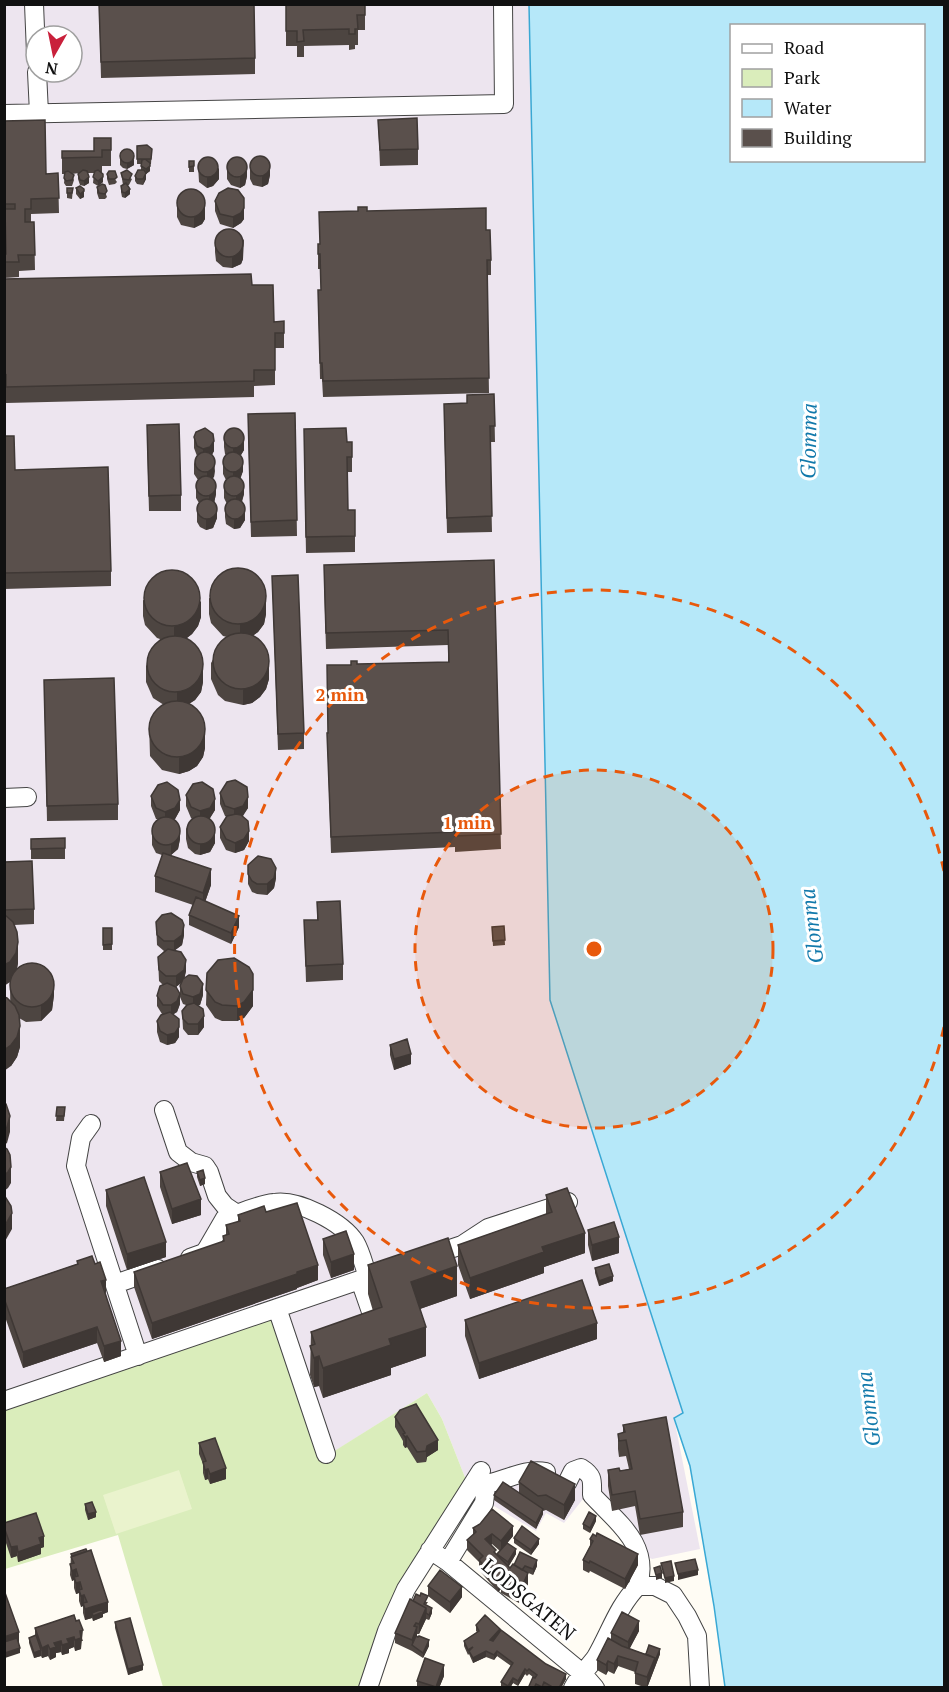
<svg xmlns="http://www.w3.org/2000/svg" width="949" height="1692" font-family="'PT Serif',serif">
<rect width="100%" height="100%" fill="#fffcf4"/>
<path fill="#ede5ef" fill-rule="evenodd" d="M4 5H529L550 1000 683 1413 674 1418 700 1549 652 1559 635 1551 614 1527 583 1499 564 1523 546 1513 536 1531 477 1496 466 1480 442 1419 427 1393 327 1456 5 1401ZM36 36H72V72H36Z"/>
<path fill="#daedbb" d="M281 1306 328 1455 427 1393 442 1419 466 1480 422 1547 378 1627 359 1687H163L118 1535 5 1569 4 1401Z"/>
<path fill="#eaf3cd" d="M179 1470 192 1509 116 1534 103 1495Z"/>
<path fill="#b6e8f9" stroke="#39a8d4" stroke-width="1.5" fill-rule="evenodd" d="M529 5H944V1687H725L714 1606 690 1466 674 1418 683 1413 550 1000ZM732 26H924V160H732Z"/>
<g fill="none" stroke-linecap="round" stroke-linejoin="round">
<g stroke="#444" stroke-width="20">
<path id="minor" d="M34 4 36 53
M37 72 39 113
M4 114 504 104 503 4
M4 798 27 797
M164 1110 178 1152 191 1162 205 1166 209 1172 217 1196 225 1206 237 1214
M91 1124 81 1138 76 1166 138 1356
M429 1256 462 1245 488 1228 568 1202
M190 1258 204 1253 207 1249 225 1218C241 1213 257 1205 274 1203 298 1199 342 1222 355 1242 361 1252 364 1266 368 1277
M360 1280 377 1329 370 1331
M115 1284 158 1269
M277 1308 326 1454
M4 1401 389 1270
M567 1483 573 1471 581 1468C594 1476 592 1481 592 1495 618 1523 650 1544 638 1586
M473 1486C498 1486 521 1467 546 1472
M430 1550 448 1562 582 1673 595 1688
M448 1562 484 1503 486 1486
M368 1688 387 1631 406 1589 481 1471
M573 1688C579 1676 589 1667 596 1657 610 1633 618 1606 638 1586H655L673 1595 687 1616 697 1636 700 1688"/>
</g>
<use href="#minor" stroke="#fff" stroke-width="18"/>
</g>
<path fill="#4d4541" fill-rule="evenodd" d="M99 4 255 58V74L101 78Z
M286 4H365V30H358V45H355V49L349 50V45L304 46V57H297V46H286Z
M378 120 418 149V165L380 166Z
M4 121 46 174 58 173 59 213 31 214V222H34L35 270 19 271V277L4 278V254H6L5 220H4Z
M111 138V166H102V173H101L103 182 98 186 93 183 94 173H87L89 183 84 186 80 185 78 179V174L79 173 72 174 74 180 72 186H66L64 183 65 174H62V151H94Z
M137 146 152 149 151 164H150V171L146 174V179L143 185 137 184 135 181V176L141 170V164H137Z
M120 152 134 165 127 169 123 168 120 165Z
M189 161H194V172H189Z
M198 165 219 179 213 186 207 188 199 182Z
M250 168 270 175 268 184 262 187 253 185 250 179Z
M227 169 247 176 245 185 240 188 231 185 227 179Z
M109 171 117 182 115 184 109 185 107 179V174Z
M121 173 132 179 129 185H127L130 194 125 198 122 197 121 192V186L123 185Z
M102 184 107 197 105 199H99L97 193V187Z
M67 188H73L72 199 67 198Z
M76 188 84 189V197L80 199 76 194Z
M215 201 244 219 241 223 233 228 220 224 215 211Z
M177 206 205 219 202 224 194 228 181 225 177 217Z
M367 211 486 230 491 260V275H487L489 393 323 397 322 379H320L318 290H321L320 269H318V244H320Z
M215 241 243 259 241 264 232 268 223 267 216 261 215 252Z
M4 279 252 285 274 322 284 321V348H275V385L254 386V397L6 403V391H4Z
M494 394 495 442H490L492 532 447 533 444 419 467 403Z
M295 413 297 536 251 537 248 430Z
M4 436 15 470 111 571V586L4 589Z
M224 436 244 450 241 455 243 471 240 478 244 494 242 502 245 520 240 528 234 529 226 524 225 517V507L227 504 224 498V488L226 480 223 474V464L226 455 225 454 224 447Z
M194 437 214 451 212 455 215 471 214 477 212 478 216 494 214 503 217 518 213 528 206 530 200 527 197 522V511L199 503 196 498V487L198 480 194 474V464L197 456 194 448Z
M147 441 181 495V511H149Z
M352 442V472H347L348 510H355V552L306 553 304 445Z
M494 560 501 849 455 852V847L331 853 327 733 448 662V645L326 649 324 580Z
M272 576 304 733V749L278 750Z
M209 598 266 614 264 624 258 632 253 635 269 679 266 689 260 697 252 703 243 705 225 701 218 695 211 679V663L227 637 223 636 211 623 209 614Z
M143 600 201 617 198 626 192 634 187 638 203 682 201 692 195 700 189 704 205 748 203 757 197 766 189 771 179 774 162 770 150 756 149 723 164 705 153 698 146 682V666L160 639 157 638 145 625 143 616Z
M44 680 118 804V820L47 821Z
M220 793 248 808 242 816 249 841 244 850 235 853 226 850 220 838V827L227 817 225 816 220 804Z
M186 795 215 810 210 818 215 843 210 852 200 855 195 854 188 848 186 839V829L192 819 191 818 186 806Z
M151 796 180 810 175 819H174L180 839 178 849 171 855H169L211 885 205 902 239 927 231 944 189 925V915L193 905 155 892V876L162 855 156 853 152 845V834L158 819H156L151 806Z
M65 838V859H31V839Z
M4 862 34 909V924L14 925 18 963 17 969 54 995 52 1010 41 1021 26 1022 19 1018 20 1047 17 1057 11 1066 10 981 4 986Z
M248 874 276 878 274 888 267 895 257 894 252 892 248 884Z
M317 902 343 964V980L306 982 304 920H317Z
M156 922 184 935 182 945 175 950 186 971 184 978 203 995 200 1005H198L204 1027 198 1035H188L183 1029 182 1011 186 1005 183 1004 180 997V986L181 982 176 987 180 1004 177 1012 173 1014 179 1037 175 1043 167 1045 160 1042 157 1032V1021L162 1014 157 1006V996L163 985 159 981 158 957 164 951 157 945Z
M504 926 505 945 493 946 492 927Z
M103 928H112V950H103Z
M207 973 253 974V1006L244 1018 237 1021H222L215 1018 206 1005Z
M390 1045 411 1064 394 1070 390 1055Z
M57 1107H65L64 1121H56Z
M160 1172 201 1215 172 1224 160 1187Z
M197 1172 205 1184 200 1186 197 1177Z
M106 1190 166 1257 127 1270 106 1206Z
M546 1195 585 1253 544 1267V1273L470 1299 458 1265V1245L546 1214Z
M266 1212 318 1280 297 1288V1289L152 1339 134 1287V1272L223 1242V1236L226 1235V1225L238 1222V1215Z
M588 1230 619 1253 592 1261 588 1245Z
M323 1239 354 1270 331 1278 323 1255Z
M77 1261 95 1264 106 1295 121 1356 104 1362 97 1343 23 1368 4 1314V1289L77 1264Z
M368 1265 457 1296 420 1309 426 1356 391 1368V1375L323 1398 319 1386 314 1387 310 1375 311 1332 373 1311 368 1294Z
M595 1268 613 1281 599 1286 595 1273Z
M465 1320 597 1339 479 1379 465 1336Z
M395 1417 438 1450 427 1457 426 1462 417 1463 407 1447 405 1448 403 1445V1441L395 1427Z
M623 1425 683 1512V1527L640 1535 635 1506 612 1511 608 1486V1470L620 1471 629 1469 626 1456 619 1457 618 1449V1434L623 1433Z
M199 1443 226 1479 210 1484 208 1479 205 1480 203 1473V1464L199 1454Z
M519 1482 575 1500 564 1520 546 1510 543 1511V1514L536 1529 494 1500V1495L519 1493Z
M85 1504 96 1517 88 1520 85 1510Z
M596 1521 590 1533 583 1529V1524Z
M4 1523 44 1547 41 1548V1554L18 1562 17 1556 11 1558 4 1537Z
M473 1528 513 1536 507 1543 516 1554 509 1566 510 1568 514 1565 537 1566 533 1575 524 1571 528 1584 519 1603 501 1593V1589L498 1592 479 1570V1562L467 1550V1540L473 1535ZM492 1544 500 1551 497 1555 491 1545Z
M596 1536 638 1565 625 1589 590 1571 589 1573 583 1570V1560L590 1546V1539Z
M514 1538 539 1544 531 1555 514 1543Z
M71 1554 108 1612 103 1614V1617L93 1621 92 1618 85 1620 83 1613V1606L81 1607 79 1601V1593L76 1594 74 1588V1580L72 1581 70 1575Z
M428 1586 462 1597 450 1613 428 1596Z
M413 1601 428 1602 426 1605 432 1613 429 1620 426 1619 419 1634H417V1637L429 1646 423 1658 412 1651 395 1643V1633Z
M74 1615 83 1641H81V1649L75 1651 74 1647 69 1649V1653L62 1655 61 1652 56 1653V1657L50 1660 48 1656 42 1658 41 1656 34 1658 29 1643V1638L35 1636V1628Z
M115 1622 143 1670 128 1675 115 1628Z
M476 1625 500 1631 566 1679 561 1688H529L533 1677 529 1674 527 1676 525 1674 518 1686 513 1683 510 1688H501V1682L511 1666 497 1656 494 1660 486 1657 473 1663 469 1654 468 1655 464 1646V1641L477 1632 476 1631Z
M639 1631 629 1649 646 1654H660L647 1688 635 1684V1672L618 1666 614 1674 608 1671 606 1675 597 1670V1660L611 1640V1633Z
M444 1676 439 1688H415L417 1687V1681Z"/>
<path fill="#3f3835" d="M134 159V165L127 169V163Z
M270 164V175L268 184 262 187V177Z
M247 165V176L245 185 240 188V177Z
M150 166V171L146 174V179L143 185 146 169Z
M219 168V179L213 186 207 188V177Z
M89 177V183L84 186V181Z
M103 177V182L98 186V181Z
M130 189V194L125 198V193Z
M84 191V197L80 199V194Z
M244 198V219L241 223 233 228V217Z
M205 199V219L202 224 194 228V218Z
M244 239 243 259 241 264 232 268V258Z
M244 439V450L239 458 233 459V448Z
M214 441V451L210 457 203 459V449Z
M215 460 214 477 207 483V472Z
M243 460V471L240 480 233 483V472Z
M216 484V494L214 503 209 506V496Z
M244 484V494L241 503 236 507V496Z
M217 508V518L213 528 206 530V519Z
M245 510V520L240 528 234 529V519Z
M266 598V614L264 624 258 632 250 638 240 640V624Z
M201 601V617L198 626 192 634 184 640 174 643V627Z
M269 664V679L266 689 260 697 252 703 243 705V690Z
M203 666V682L201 692 195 700 187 705 177 708V692Z
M205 732V748L203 757 197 766 189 771 179 774V758Z
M248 797V808L243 816 234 819V809Z
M215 799V810L210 818 200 821V811Z
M180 800V810L175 819 165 822V812Z
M180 829V839L178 849 171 855V845Z
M249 831V841L244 850 235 853V843Z
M215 833V843L210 852 200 855V844Z
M276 868V878L274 888 267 895V884Z
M211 869V885L203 908V893Z
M239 916V927L231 944V933Z
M184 925V935L182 945 174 951V941Z
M18 942V963L16 973 10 982 4 986V965Z
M186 960V971L184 981 176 987V976Z
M54 980V995L52 1010 41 1021V1005Z
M203 984V995L200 1005 193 1008V997Z
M253 990V1006L244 1018 237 1021V1006Z
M180 994V1004L177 1012 171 1016V1005Z
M204 1016V1027L198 1035V1024Z
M20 1026V1047L17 1057 11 1066 4 1071V1050Z
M179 1027V1037L175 1043 167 1045V1035Z
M411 1054V1064L394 1070V1059Z
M10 1116V1132L7 1143 4 1145V1130Z
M11 1167V1183L8 1188 4 1191V1175Z
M205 1178V1184L200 1186V1180Z
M201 1199V1215L172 1224V1209Z
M12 1213V1229L4 1243V1227Z
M585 1233V1253L544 1267V1273L470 1299V1278L542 1247Z
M619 1237V1253L592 1261V1245Z
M166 1242V1257L127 1270V1254Z
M354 1254V1270L331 1278V1262Z
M318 1265V1280L297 1288V1289L152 1339V1323Z
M457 1266V1296L411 1312V1282Z
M613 1276V1281L599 1286V1281Z
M106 1280V1295L101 1281Z
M597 1323V1339L479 1379V1363Z
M97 1327V1343L23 1368V1352Z
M426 1327V1356L391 1368V1375L323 1398V1368L389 1339Z
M121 1341V1356L104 1362V1346Z
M319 1356V1386L314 1387V1358Z
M407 1436V1447L405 1448V1437Z
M438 1440V1450L427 1457 426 1462V1451L427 1446Z
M226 1468V1479L210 1484V1474Z
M208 1469V1479L205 1480V1470Z
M575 1484V1500L564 1520V1505Z
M543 1509V1514L536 1529V1523Z
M96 1512V1517L88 1520V1514Z
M596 1516V1521L590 1533V1528Z
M513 1526V1536L501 1551V1541Z
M492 1534V1544L485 1550V1539Z
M44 1536V1547L41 1548V1554L18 1562V1552L39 1538Z
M539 1539V1544L531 1555V1550Z
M17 1546V1556L11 1558V1547Z
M516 1549V1554L508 1567V1562Z
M638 1554V1565L625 1589V1579Z
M537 1560V1566L533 1575V1569Z
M76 1569V1580L74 1577V1580L72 1581V1571Z
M698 1570V1575L678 1580V1574Z
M507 1573 501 1583V1589L498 1592V1581Z
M528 1573V1584L519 1603V1593Z
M662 1573V1578L656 1580V1575Z
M674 1576V1581L665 1583V1578Z
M80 1582V1593L79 1590V1593L76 1594V1583Z
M462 1587V1597L450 1613V1602Z
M84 1595V1606L83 1603V1606L81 1607V1596Z
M108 1602V1612L103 1614V1617L93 1621V1616L92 1613V1618L85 1620V1609Z
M426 1608V1619L419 1634V1624Z
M432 1608V1613L429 1620V1615Z
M639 1621V1631L628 1652V1642Z
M416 1623V1630L417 1627V1638L412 1645V1640Z
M500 1629V1635L490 1645V1640Z
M83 1630 81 1649 75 1651V1640L80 1631Z
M19 1632V1643L4 1647V1637Z
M74 1637V1647L69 1649V1653L62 1655V1645L67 1639Z
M429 1640V1646L423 1658V1653Z
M61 1641V1652L56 1653V1657L50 1660V1649L54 1643Z
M48 1645V1656L42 1658V1648Z
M20 1648V1653L5 1658V1653Z
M660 1649V1654L647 1688V1677Z
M41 1650V1656L34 1658V1653Z
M486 1651V1657L473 1663V1658Z
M497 1651V1656L494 1660V1655Z
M618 1656V1666L614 1674V1664Z
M608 1661V1671L606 1675V1665Z
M143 1665V1670L128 1675V1669Z
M444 1665V1676L439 1688 436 1687Z
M525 1669V1674L518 1686V1681Z
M566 1674V1679L561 1688H559Z
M513 1678V1683L510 1688H508V1686Z"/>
<path fill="#5a504c" stroke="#3f3835" stroke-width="1.5" d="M99 4H254L255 58 101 62Z
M286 4H365V15H357L358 29H355V34H349V29L303 30 304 41 297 42V31H286Z
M417 118 418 149 380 150 378 120Z
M45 120 46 174 58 173 59 198 31 199V209H25V222H34L35 255H18L19 262H4V254H6L5 209H15V204H4V121Z
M94 138H111V150H102V157L62 158V151H94Z
M147 145 152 149 151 159H137V146Z
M120 156a7 7 0 1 1 14 0a7 7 0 1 1-14 0Z
M250 166a10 10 0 1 1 20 0a10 10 0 1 1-20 0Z
M227 167a10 10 0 1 1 20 0a10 10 0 1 1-20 0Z
M198 167a10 10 0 1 1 20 0a10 10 0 1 1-20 0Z
M145 159 150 163V166L146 169 141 166 142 160Z
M189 161H194V166L189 167Z
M83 170 87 171 89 177 84 181 80 180 78 174Z
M98 170 103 174V177L98 181 93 177 95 171Z
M127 170 132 174 129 180 123 179 121 173Z
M138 170H144L146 173 143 179H137L135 176Z
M68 171 74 175 72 180 66 181 64 178 65 172Z
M109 171H115L117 177 115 179H109L107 174Z
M126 183 130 189 125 193 122 192 121 186Z
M102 184 105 185 107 191 105 194 99 193 97 187Z
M80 186 84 189V191L80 194 76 188Z
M67 188H73L72 193H67Z
M228 188 238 190 244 198V208L241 213 233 217 220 214 215 201 219 193Z
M177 203a14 14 0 1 1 28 0a14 14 0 1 1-28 0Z
M358 207H367V211L486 208V230H490L491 260H487L489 378 323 381 322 363H320L318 290H321L320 254H318V244H320L319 212 358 211Z
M215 243a14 14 0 1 1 28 0a14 14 0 1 1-28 0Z
M251 274 252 285H273L274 322 284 321V333H275V370H254V381L6 387V375L4 376V279Z
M494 394 495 426H490L492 516 447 518 444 404 467 403V395Z
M295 413 297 520 251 522 248 414Z
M179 424 181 495 149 496 147 425Z
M205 428 213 434 214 441 210 447 203 449 197 446 194 437 196 432Z
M346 428 347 442H352V457H347L348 510H355V536L306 537 304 429Z
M224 438a10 10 0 1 1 20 0a10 10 0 1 1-20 0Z
M4 436H14L15 470 108 467 111 571 4 573Z
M195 462a10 10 0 1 1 20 0a10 10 0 1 1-20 0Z
M223 462a10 10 0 1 1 20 0a10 10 0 1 1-20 0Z
M224 486a10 10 0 1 1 20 0a10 10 0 1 1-20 0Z
M196 486a10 10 0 1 1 20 0a10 10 0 1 1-20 0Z
M225 509a10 10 0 1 1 20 0a10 10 0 1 1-20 0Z
M197 509a10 10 0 1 1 20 0a10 10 0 1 1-20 0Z
M494 560 501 834 455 836V832L331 837 327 733H328L327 665H351V661H357V664L449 662 448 630 326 633 324 565Z
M210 596a28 28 0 1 1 56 0a28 28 0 1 1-56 0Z
M144 598a28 28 0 1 1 56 0a28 28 0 1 1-56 0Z
M298 575 304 733 278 734 272 576Z
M213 661a28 28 0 1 1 56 0a28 28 0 1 1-56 0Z
M147 664a28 28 0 1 1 56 0a28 28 0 1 1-56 0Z
M114 678 118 804 47 806 44 680Z
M149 729a28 28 0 1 1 56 0a28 28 0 1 1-56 0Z
M235 780 247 787 248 797 243 806 234 809 225 806 220 793 227 782Z
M167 782 178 790 180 800 175 808 165 812 156 808 151 796 158 785Z
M202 782 213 789 215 799 210 808 200 811 191 807 186 795 193 784Z
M236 814 241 815 248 821 249 831 244 839 235 843 226 839 220 827 227 816Z
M187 830a14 14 0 1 1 28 0a14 14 0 1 1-28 0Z
M152 831a14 14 0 1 1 28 0a14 14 0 1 1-28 0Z
M65 838V848L31 849V839Z
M163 853 211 869 203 893 155 876Z
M258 856 271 859 276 868 274 878 267 884H257L252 881 248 874V865Z
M32 861 34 909 4 910V862Z
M196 897 239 916 231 933 189 915Z
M340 901 343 964 306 966 304 920H318L317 902Z
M171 913 182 920 184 925 182 935 174 941H164L157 935 156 922 162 915Z
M4 914 13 922 17 932 18 942 16 953 10 962 4 965Z
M504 926 505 940 493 941 492 927Z
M103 928H112V944L103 945Z
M168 949 181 952 186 960 184 970 176 976H166L159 970 158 957Z
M234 958 249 967 253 974V990L244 1002 237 1006 222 1005 215 1002 206 990 207 973 218 960Z
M10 985a22 22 0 1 1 44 0a22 22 0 1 1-44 0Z
M189 975 197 976 203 984 200 994 193 997 183 994 180 986 183 979Z
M167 983 176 987 180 994 177 1001 171 1005H163L157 996 160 986Z
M4 997 7 998 15 1006 19 1015 20 1026 17 1037 11 1045 4 1050Z
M194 1003 203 1009 204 1016 198 1024H188L183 1019 182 1011 187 1005Z
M170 1012 179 1019V1027L175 1033 167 1035 160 1031 157 1021 161 1015Z
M407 1039 411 1054 394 1059 390 1045Z
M4 1103 6 1104 10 1116 7 1127 4 1130Z
M57 1107H65L64 1116H56Z
M4 1147 7 1149 10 1155 11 1167 8 1172 4 1175Z
M187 1163 201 1199 172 1209 160 1172Z
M203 1170 205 1178 200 1180 197 1172Z
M144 1177 166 1242 127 1254 106 1190Z
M567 1188 585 1233 542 1247 544 1252 470 1278 458 1245 552 1212 546 1195Z
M4 1195 11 1206 12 1213 4 1227Z
M297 1203 318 1265 297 1272V1274L152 1323 134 1272 224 1241 223 1236 229 1234 226 1225 240 1221 238 1215 264 1206 266 1212Z
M614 1222 619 1237 592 1245 588 1230Z
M346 1231 354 1254 331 1262 323 1239Z
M448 1238 457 1266 411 1282 426 1327 389 1339 391 1345 323 1368 319 1356 314 1358 310 1346 315 1344 311 1332 382 1307 368 1265Z
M92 1256 95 1264 100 1262 106 1280 101 1281 121 1341 104 1346 97 1327 23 1352 4 1298V1289L78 1264 77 1261Z
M609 1264 613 1276 599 1281 595 1268Z
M582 1280 597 1323 479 1363 465 1320Z
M416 1404 438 1440 427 1446 426 1451 417 1452 407 1436 405 1437 403 1434 405 1433 395 1417 400 1410Z
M666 1417 683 1512 640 1519 635 1491 612 1495 608 1470 619 1468 620 1471 632 1469 626 1440 619 1441 618 1434 625 1432 623 1425Z
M215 1438 226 1468 210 1474 208 1469 205 1470 203 1462 206 1461 199 1443Z
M531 1461 575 1484 564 1505 546 1495 538 1496 519 1482Z
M503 1482 543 1509 536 1523 494 1495Z
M92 1502 96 1512 88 1514 85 1504Z
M492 1509 513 1526 501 1541 492 1534 485 1539 496 1550 494 1552 510 1568 513 1564 528 1573 519 1593 501 1583 507 1573 498 1581 479 1560 483 1556 467 1540 476 1532 473 1528 480 1524Z
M589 1512 596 1516 590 1528 583 1524Z
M36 1513 44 1536 39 1538 41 1544 18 1552 17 1546 11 1547 4 1527V1523Z
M522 1526 539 1539 531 1550 514 1538Z
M597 1533 638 1554 625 1579 590 1561 589 1563 583 1560 593 1541 590 1539 593 1534 596 1536Z
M507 1543 516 1549 508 1562 497 1554Z
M86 1549 87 1551 72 1556 71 1554Z
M91 1550 108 1602 85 1609 83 1603 87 1602 84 1595 81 1596 79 1590 82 1589 80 1582 76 1583 74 1577 78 1576 76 1569 72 1571 70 1564 74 1563 71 1557Z
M520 1552 537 1560 533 1569 525 1566 522 1570 514 1565Z
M695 1559 698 1570 678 1574 675 1563Z
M671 1561 674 1576 665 1578 661 1563Z
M660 1566 662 1573 656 1575 654 1568Z
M440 1570 462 1587 450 1602 428 1586Z
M4 1590 19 1632 4 1637Z
M421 1593 428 1596 424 1604 432 1608 429 1615 426 1613V1608L413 1601 416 1594 420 1596Z
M410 1599 426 1608 419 1624 416 1623 414 1626 417 1627 412 1640 395 1633Z
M102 1609 103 1612 93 1616 92 1613Z
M622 1612 639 1621 628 1642 611 1633Z
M74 1615 76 1621 79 1620 83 1630 80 1631 81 1638 75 1640 74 1637 67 1639 69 1643 62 1645 61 1641 54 1643 56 1647 50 1649 48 1645 42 1648 35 1628Z
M485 1615 500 1629 490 1640 493 1641 501 1630 546 1664 566 1674 559 1688H554L544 1682 542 1687 536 1684 534 1688 529 1686 533 1677 535 1678 537 1675 529 1669 527 1671 525 1669 518 1681 513 1678 508 1686 501 1682 513 1663 497 1651 494 1655 486 1651 473 1658 469 1651 473 1647 468 1650 464 1641 479 1631 476 1625Z
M130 1618 143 1665 128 1669 115 1622Z
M36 1635 41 1650 34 1653 29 1638Z
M416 1636 418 1637 419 1636 429 1640 423 1653 412 1645Z
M17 1638 20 1648 5 1653 4 1642Z
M608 1638 622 1646 655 1658 647 1677 635 1673 638 1662 618 1656 614 1664 608 1661 606 1665 597 1660Z
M649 1645 660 1649 655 1661V1658L646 1654Z
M425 1658 444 1665 436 1687 417 1681Z"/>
<circle cx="594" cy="949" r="179" fill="#e8590c" fill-opacity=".12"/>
<g fill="none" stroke="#e8590c" stroke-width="3" stroke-dasharray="10 8">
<circle cx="594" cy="949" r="179"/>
<path d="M944 1027A359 359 0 1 1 944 871"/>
</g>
<g text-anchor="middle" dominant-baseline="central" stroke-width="6" stroke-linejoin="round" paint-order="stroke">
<g font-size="20" fill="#111" stroke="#fff">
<text transform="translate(529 1599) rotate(40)">LODSGATEN</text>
</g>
<g font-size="21" font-style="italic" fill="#1179ab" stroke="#fff">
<text transform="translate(808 441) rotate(-89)">Glomma</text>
<text transform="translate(811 926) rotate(-97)">Glomma</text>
<text transform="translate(868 1409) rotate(-97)">Glomma</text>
</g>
</g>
<circle cx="594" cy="949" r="9" fill="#e8590c" stroke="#fff" stroke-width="3"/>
<g font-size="18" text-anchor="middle" font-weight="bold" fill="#e8590c" stroke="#fff" stroke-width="6" stroke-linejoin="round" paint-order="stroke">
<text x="340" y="701">2 min</text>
<text x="467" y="829">1 min</text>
</g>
<rect width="949" height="1692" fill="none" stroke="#111111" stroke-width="12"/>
<rect x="730" y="24" width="195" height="138" fill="#ffffff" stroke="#a0a0a0" stroke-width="1.5"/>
<rect x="742" y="44" width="30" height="9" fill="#ffffff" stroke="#a0a0a0" stroke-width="1.5"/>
<text x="784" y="54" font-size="18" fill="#111111">Road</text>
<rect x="742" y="69" width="30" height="18" fill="#daedbb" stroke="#a0a0a0" stroke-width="1.5"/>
<text x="784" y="84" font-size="18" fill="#111111">Park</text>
<rect x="742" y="99" width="30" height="18" fill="#b6e8f9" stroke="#a0a0a0" stroke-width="1.5"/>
<text x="784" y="114" font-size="18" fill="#111111">Water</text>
<rect x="742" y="129" width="30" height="18" fill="#5a504c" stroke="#a0a0a0" stroke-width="1.5"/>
<text x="784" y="144" font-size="18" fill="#111111">Building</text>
<g transform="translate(54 54) rotate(189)"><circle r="28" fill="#ffffff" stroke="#a0a0a0" stroke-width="1.5"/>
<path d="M0-4.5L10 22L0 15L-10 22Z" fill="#c9203b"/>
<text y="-9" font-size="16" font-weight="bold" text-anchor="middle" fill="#111111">N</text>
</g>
</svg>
